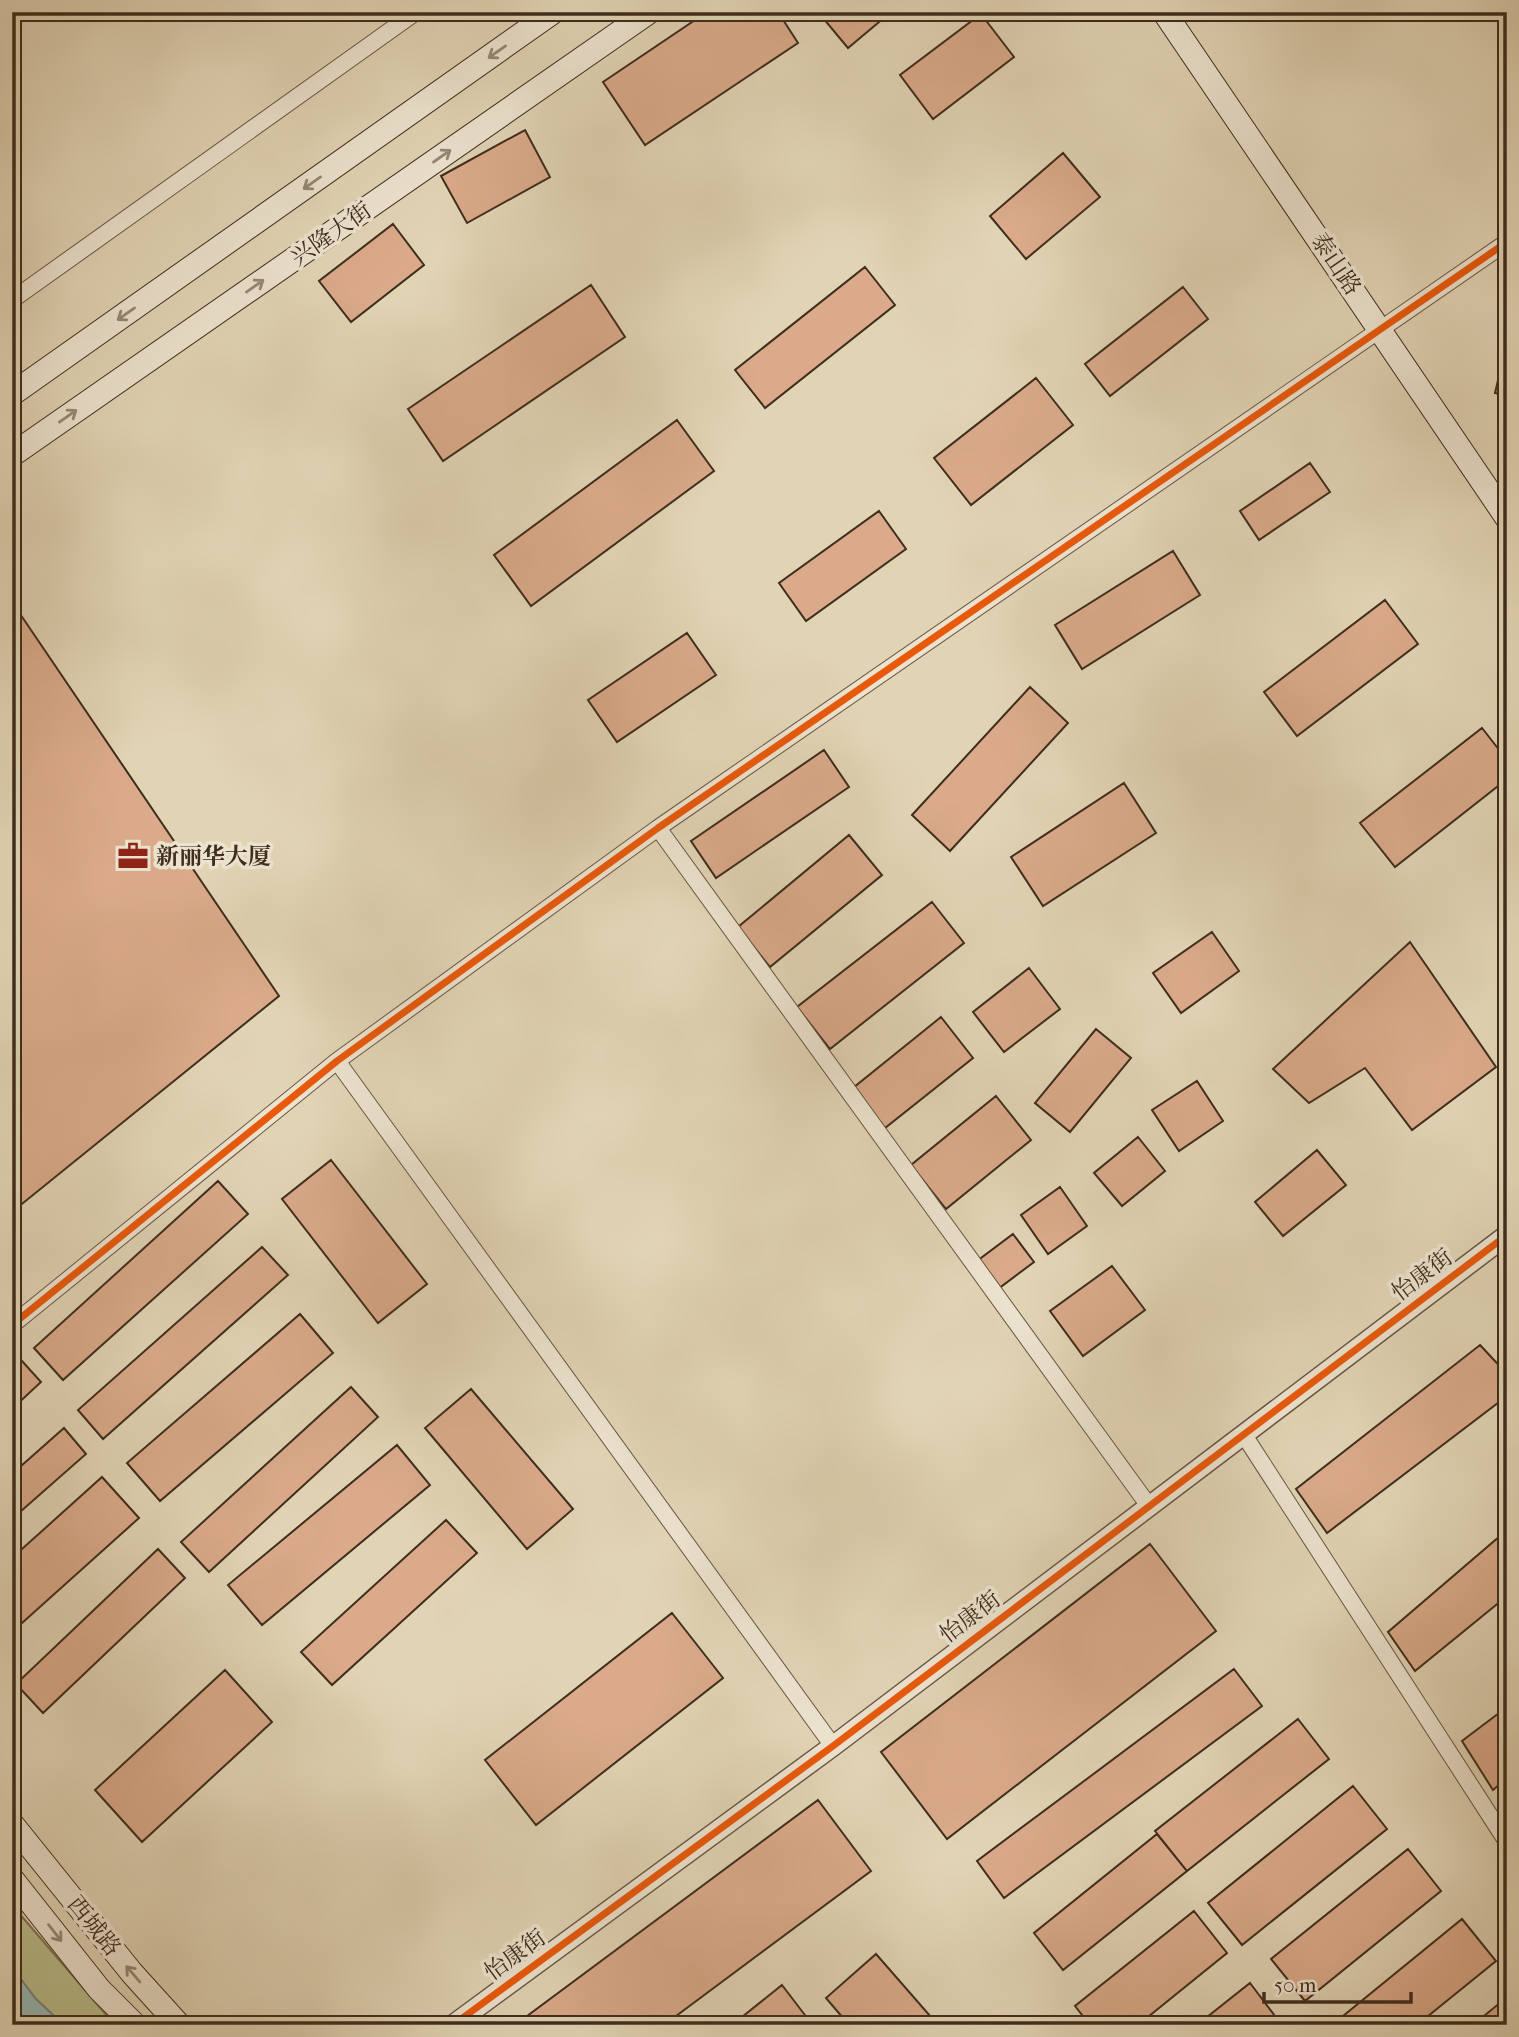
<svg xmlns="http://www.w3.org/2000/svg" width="1519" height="2037" font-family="'IM FELL French Canon','Noto Serif SC',serif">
<rect width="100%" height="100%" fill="#e1d4b5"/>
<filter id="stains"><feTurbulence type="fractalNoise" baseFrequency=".00286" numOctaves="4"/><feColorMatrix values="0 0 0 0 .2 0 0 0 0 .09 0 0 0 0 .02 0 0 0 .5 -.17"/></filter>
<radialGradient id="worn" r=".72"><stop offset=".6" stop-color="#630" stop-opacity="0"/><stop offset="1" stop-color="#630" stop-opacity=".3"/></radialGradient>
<path fill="#b8bb8a" stroke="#7c7454" stroke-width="2" d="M12 1905 115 2025H12Z"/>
<path fill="#97b7b6" stroke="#748079" stroke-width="2" d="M12 1967 36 1999 64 2025H12Z"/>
<path fill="#daaa8a" stroke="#3f2d1d" stroke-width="2" d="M707 12H778L798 43 645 145 603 82Z
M818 12H891L848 48Z
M981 14 1014 57 933 119 900 75Z
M525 130 550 177 467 223 441 176Z
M1063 153 1100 197 1026 259 990 216Z
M393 224 424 265 351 322 319 281Z
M865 267 895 305 765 408 735 370Z
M591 285 625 337 443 461 408 409Z
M1183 287 1208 319 1110 396 1085 364Z
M1507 342V396L1495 393Z
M1036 378 1073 425 971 505 934 458Z
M677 420 714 471 531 606 494 555Z
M1310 463 1330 492 1259 540 1240 511Z
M879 511 906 549 806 621 779 583Z
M1173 551 1200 595 1082 669 1055 625Z
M1385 600 1418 644 1297 736 1264 692Z
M12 602 279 996 12 1212Z
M687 633 716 675 617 742 588 700Z
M1030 687 1068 723 950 851 912 815Z
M1482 728 1507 760V779L1395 867 1360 823Z
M824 750 849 787 716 878 691 841Z
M1124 783 1156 833 1043 906 1011 857Z
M849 835 882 875 770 967 738 927Z
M932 902 964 943 830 1049 797 1007Z
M1212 932 1239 971 1181 1013 1153 973Z
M1410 942 1496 1067 1412 1130 1365 1068 1309 1103 1273 1069Z
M1029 968 1060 1009 1004 1052 973 1012Z
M941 1017 973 1058 885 1128 853 1088Z
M1096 1029 1131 1058 1070 1132 1035 1103Z
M1197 1081 1223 1121 1179 1151 1152 1110Z
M996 1096 1031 1140 946 1209 911 1165Z
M1138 1137 1165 1171 1122 1206 1094 1173Z
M1317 1150 1346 1185 1283 1236 1255 1202Z
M331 1160 427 1284 378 1323 282 1199Z
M218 1181 248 1214 63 1380 34 1348Z
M1060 1187 1087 1226 1048 1254 1021 1215Z
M1013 1234 1034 1262 998 1289 977 1261Z
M262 1247 288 1275 103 1439 78 1410Z
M1112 1266 1145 1310 1083 1356 1050 1311Z
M300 1314 333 1353 160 1501 127 1463Z
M1480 1345 1507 1374V1396L1327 1533 1296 1489Z
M12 1350 41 1382 12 1409Z
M351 1387 378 1417 209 1572 181 1542Z
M471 1389 573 1509 527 1549 425 1428Z
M64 1428 86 1454 12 1519V1474Z
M397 1445 430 1485 262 1625 228 1585Z
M102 1477 139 1518 12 1632V1558Z
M446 1520 477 1553 332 1685 301 1652Z
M1500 1536 1507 1546V1596L1415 1671 1388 1632Z
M1150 1544 1216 1631 947 1839 881 1752Z
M158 1549 185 1578 43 1713 16 1684Z
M672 1613 723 1678 536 1825 485 1760Z
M1234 1669 1262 1706 1004 1898 977 1861Z
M225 1670 272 1722 142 1842 95 1790Z
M1499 1713 1507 1720V1778L1493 1790 1462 1741Z
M1298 1719 1329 1759 1187 1871 1155 1831Z
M1353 1786 1387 1829 1242 1945 1208 1903Z
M818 1800 871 1871 664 2025H515Z
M1157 1834 1187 1871 1063 1970 1034 1933Z
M1408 1849 1441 1891 1305 2001 1271 1959Z
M1194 1911 1227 1953 1138 2025H1090L1075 2006Z
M1462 1919 1496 1961 1417 2025H1332Z
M876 1954 938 2025H849L826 1998Z
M1250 1983 1278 2020 1272 2025H1197Z
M782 1985 811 2023 810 2025H732Z
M1507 1997V2025H1473Z"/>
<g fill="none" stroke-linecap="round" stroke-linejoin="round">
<g stroke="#685743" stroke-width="18">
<path id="minor" d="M12 300 416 12
M658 828 1149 1506
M337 1061 833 1746
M12 1325 337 1061 658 828 1507 242
M1244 1435 1507 1842"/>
</g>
<g stroke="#685743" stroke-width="22">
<path id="tertiary" d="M453 2025 833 1746 1507 1235"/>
</g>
<g stroke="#3f2d1d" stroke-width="25">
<path id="secondary" d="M1164 12 1507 518
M12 394 553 12
M12 455 649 12
M12 1824 132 1973 179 2025
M12 1879 99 1989 135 2025"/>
</g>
<use href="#minor" stroke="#ece3cf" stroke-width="16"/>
<use href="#tertiary" stroke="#ece3cf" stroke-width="19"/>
<use href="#secondary" stroke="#ece3cf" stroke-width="23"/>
<g stroke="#ece3cf" stroke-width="11">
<path id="cycleway" d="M12 1325 337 1061 658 828 1507 242
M453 2025 833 1746 1507 1235"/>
</g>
<use href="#cycleway" stroke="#e8590c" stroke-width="7"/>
</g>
<defs><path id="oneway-shaft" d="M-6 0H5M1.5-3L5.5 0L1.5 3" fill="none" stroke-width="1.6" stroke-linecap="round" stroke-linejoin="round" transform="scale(1.75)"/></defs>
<g stroke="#968876">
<use href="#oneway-shaft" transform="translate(497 52) rotate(145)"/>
<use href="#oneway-shaft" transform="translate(442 156) rotate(-35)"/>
<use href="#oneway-shaft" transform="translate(312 183) rotate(145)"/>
<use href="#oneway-shaft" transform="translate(255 286) rotate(-35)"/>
<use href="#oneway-shaft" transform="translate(126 314) rotate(145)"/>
<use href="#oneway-shaft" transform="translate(68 416) rotate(-35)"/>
<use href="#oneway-shaft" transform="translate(55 1933) rotate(52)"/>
<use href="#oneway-shaft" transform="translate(133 1974) rotate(-131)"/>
</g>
<defs>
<g id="office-bare" transform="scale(2.415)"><path d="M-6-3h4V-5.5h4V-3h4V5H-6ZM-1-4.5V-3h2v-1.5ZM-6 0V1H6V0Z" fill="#8f2418" stroke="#ece3cf" stroke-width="2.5" paint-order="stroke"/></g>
</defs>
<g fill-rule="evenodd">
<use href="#office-bare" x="133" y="856"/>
</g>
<g text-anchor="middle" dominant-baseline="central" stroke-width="7" stroke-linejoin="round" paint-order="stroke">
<g font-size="23" fill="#3f2d1d" stroke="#ece3cf">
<text transform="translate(331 234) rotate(-35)">兴隆大街</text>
<text transform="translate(1336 264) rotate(56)">泰山路</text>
<text transform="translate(1422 1275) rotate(-37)">怡康街</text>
<text transform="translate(970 1617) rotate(-37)">怡康街</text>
<text transform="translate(94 1926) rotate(51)">西城路</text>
<text transform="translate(515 1955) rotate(-36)">怡康街</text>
</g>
<g font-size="23" font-weight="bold" fill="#3f2d1d" stroke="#ece3cf" text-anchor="start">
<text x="156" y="856">新丽华大厦</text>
</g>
</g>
<rect width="1519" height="2037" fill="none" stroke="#e1d4b5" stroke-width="42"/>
<rect x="14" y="14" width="1491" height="2009" fill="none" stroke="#3f2d1d" stroke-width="3.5"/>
<rect x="21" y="21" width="1477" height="1995" fill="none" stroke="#3f2d1d" stroke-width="2"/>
<path d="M1264 1992v10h147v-10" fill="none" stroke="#3f2d1d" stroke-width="3.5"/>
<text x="1274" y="1992" font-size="21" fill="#3f2d1d" stroke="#ece3cf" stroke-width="5" paint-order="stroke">50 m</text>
<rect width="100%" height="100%" filter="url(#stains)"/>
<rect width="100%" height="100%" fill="url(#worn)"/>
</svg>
